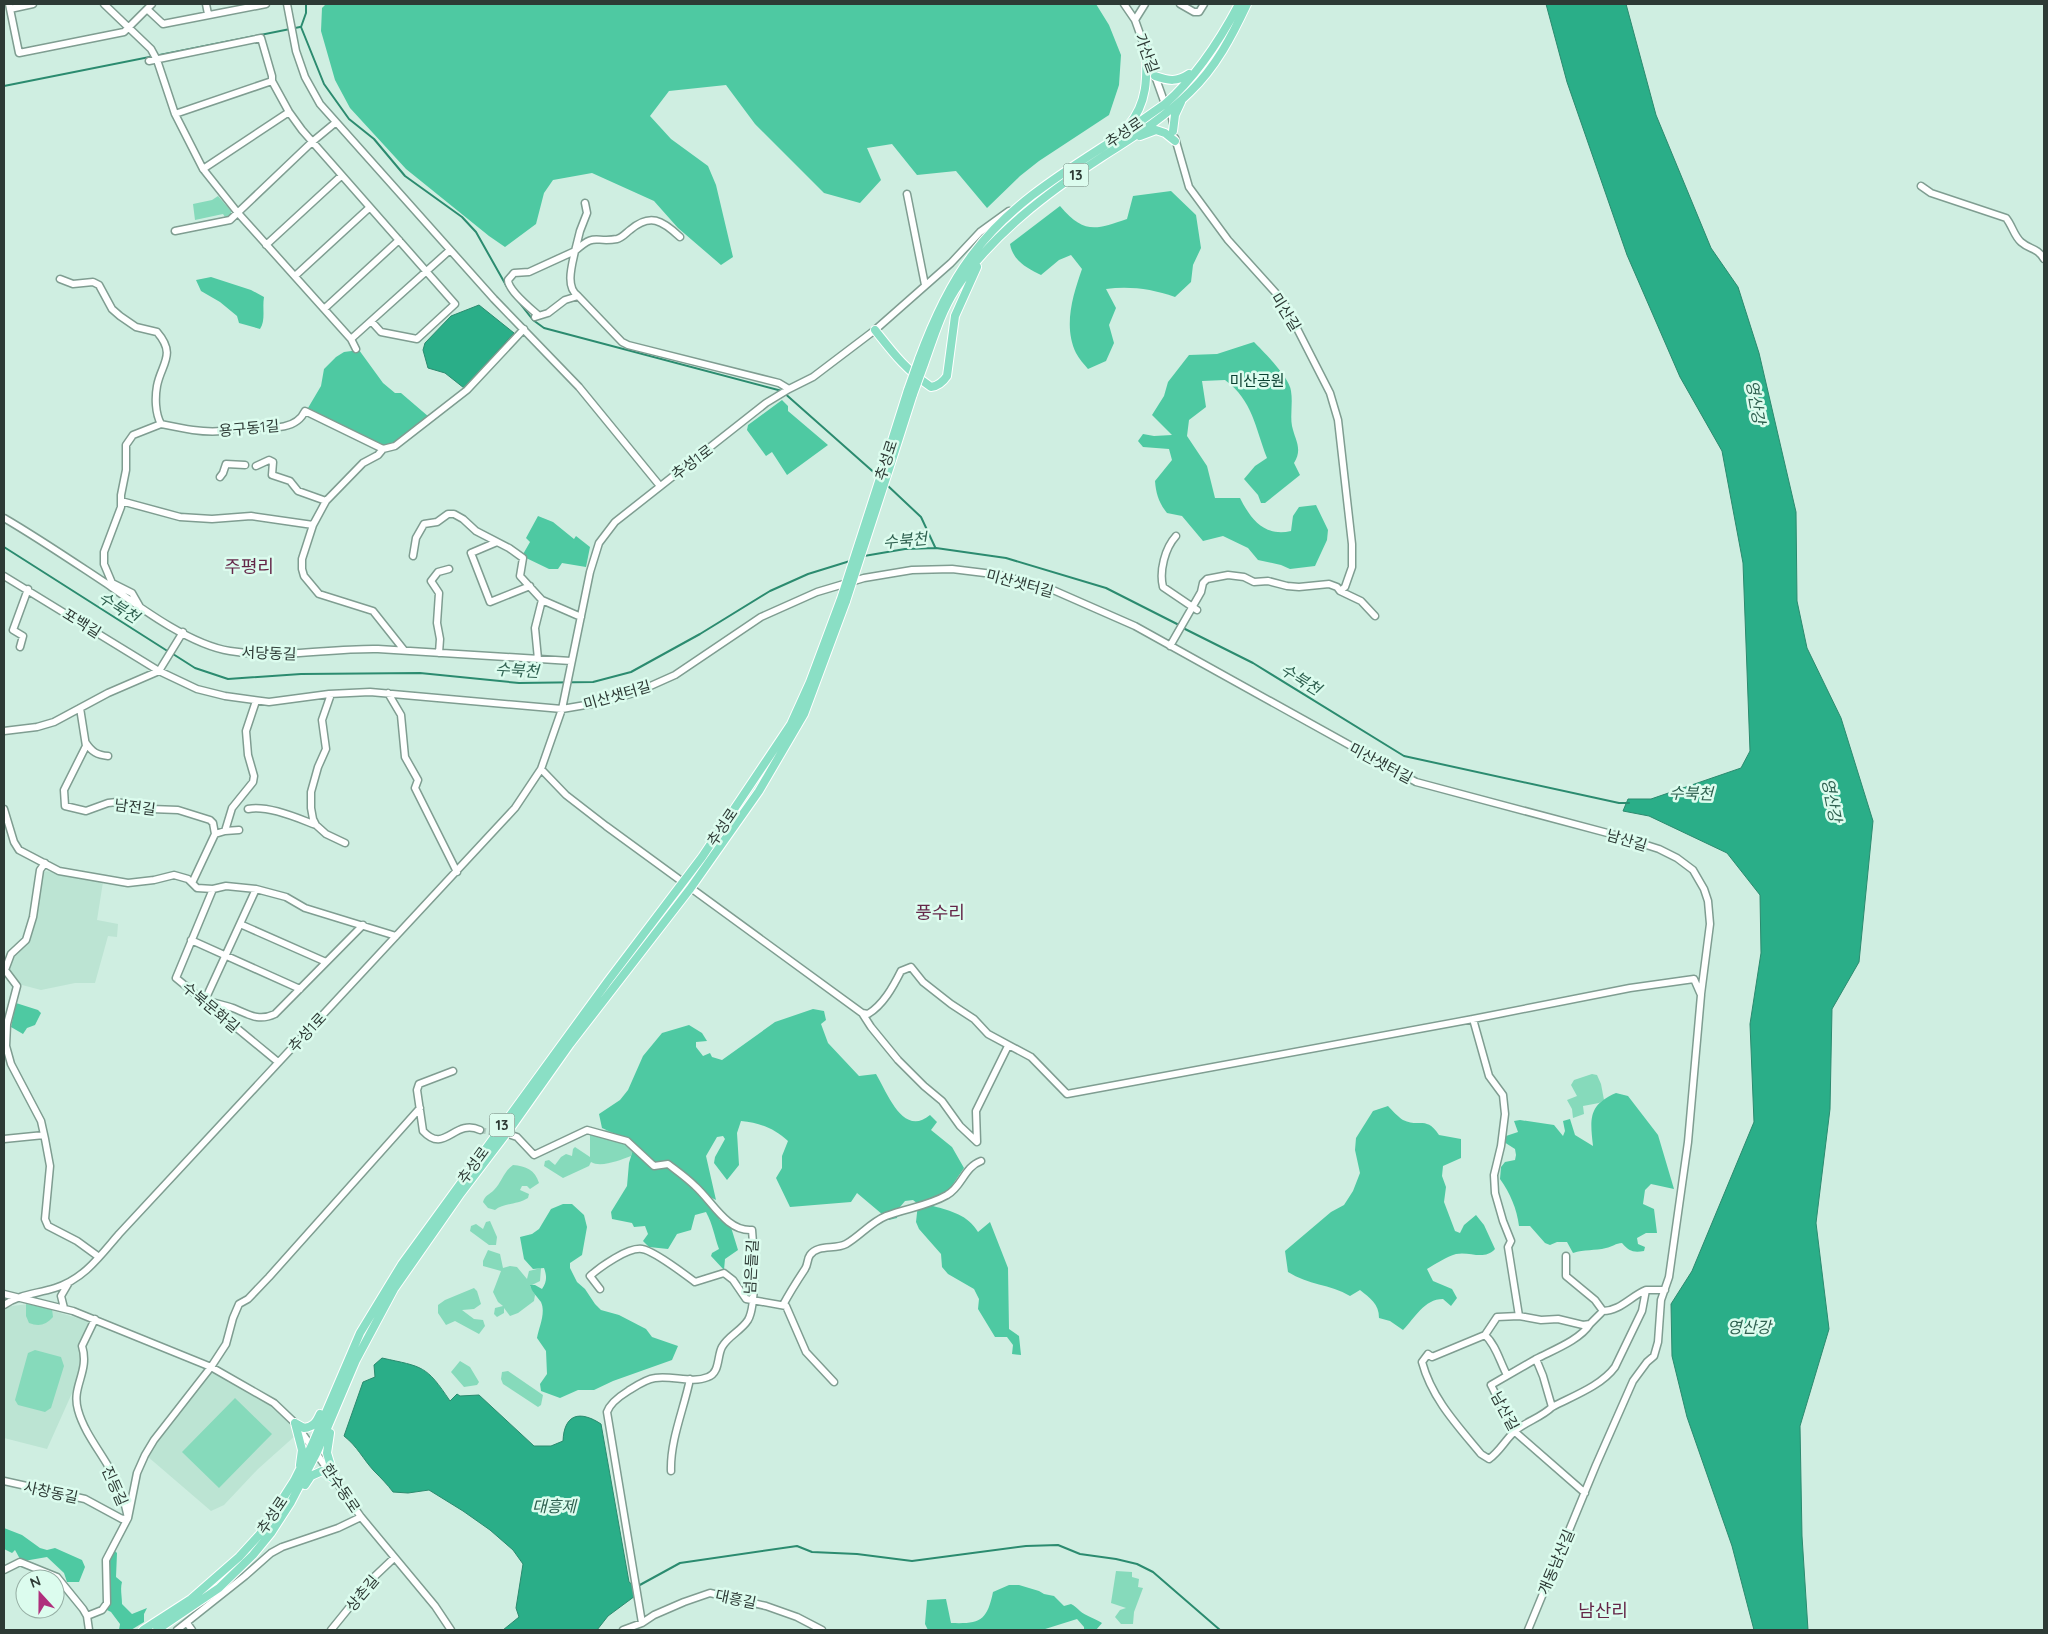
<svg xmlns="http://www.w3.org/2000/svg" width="2048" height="1634" font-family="Quicksand,'Noto Sans KR',sans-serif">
<rect width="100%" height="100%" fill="#cfeee1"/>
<path fill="#bce4d3" d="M46 871 103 882 97 920 118 924 117 937 108 936 95 983H75L41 990 22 985 19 987 7 970 12 956 27 942 42 874Z
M30 1304 91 1322 80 1347 82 1360 81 1373 47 1449 4 1438V1310L11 1306Z
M209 1372H215L273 1407 293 1425 296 1435 258 1469 224 1505 211 1511 147 1456 154 1441Z"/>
<path fill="#86dabb" d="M218 196 231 211V215L225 217 223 214 195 220 193 204 212 200Z
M1592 1074 1597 1075 1601 1084 1604 1100 1599 1103 1583 1106 1584 1114 1573 1118 1572 1109 1567 1100 1577 1096 1571 1085 1574 1080Z
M607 1130 635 1143 631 1156C620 1160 601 1168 591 1162L589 1166 563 1178 544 1166 545 1161 549 1160 555 1165 561 1157 566 1154 572 1156 573 1149 575 1147 590 1157V1133Z
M513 1165C526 1166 535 1170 539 1183L530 1189 527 1186H522L520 1190 529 1194 528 1198C517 1205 503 1203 495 1210L488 1208 483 1202C485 1195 489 1195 494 1190 502 1182 503 1172 513 1165Z
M490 1221 497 1237 496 1245H489L470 1231 471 1226 476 1224 483 1229 486 1222Z
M488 1250 500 1254 503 1268 510 1266 517 1267 527 1279 529 1271 541 1268 540 1281 530 1286 535 1295 534 1301 518 1313 510 1316 504 1308V1313L497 1317 494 1314 495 1308 503 1306 498 1302 493 1292 501 1271 483 1266V1261Z
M474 1288 477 1291 481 1304 474 1309 462 1310 474 1319 483 1320 485 1326 479 1334 455 1321 446 1325 438 1313V1305L445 1300Z
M26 1304 52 1309 53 1317C46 1325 39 1327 29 1323L26 1316Z
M35 1350 61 1357 64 1366 51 1408 45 1412 18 1405 15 1400 28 1353Z
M460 1361 470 1367 479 1382 477 1385 464 1387 451 1372Z
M508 1371 543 1395 541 1405 538 1407 503 1384 501 1379 502 1372Z
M235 1398 272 1434 219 1488 182 1452Z
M1116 1571 1132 1572V1577L1139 1579 1138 1587 1143 1588 1134 1612 1133 1624H1121L1115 1617 1120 1610 1126 1608 1111 1603Z"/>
<path fill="#4ec9a2" d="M326 4H1096L1109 25 1121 55 1119 85 1109 115 1039 161 1020 176 987 208 956 171 917 175 892 144 867 148 881 180 860 203 824 193 755 124 726 85 669 91 650 116 671 139 708 166 716 185 733 257 721 265 678 228 654 201 592 173 553 180 544 193 536 224 505 247 489 236 406 169 350 108 335 80 321 31 322 8Z
M1171 191 1196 215 1201 248 1193 265 1191 282 1175 297C1152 289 1130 286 1106 289L1116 308 1109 325 1114 343 1106 361 1088 369C1084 364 1079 359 1076 353 1063 326 1073 295 1082 269L1071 255 1059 260 1041 275C1027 268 1013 261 1010 244L1060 206C1084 234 1095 230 1127 219L1133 196Z
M211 277 251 290 264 297C262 308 266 320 260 329L239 323 237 316 220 302 201 291 196 280Z
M1254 342C1264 352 1290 378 1291 391 1293 403 1290 415 1292 426 1295 440 1303 449 1294 463L1300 475 1265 503H1261L1258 495 1244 479 1255 466 1267 458C1255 427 1253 401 1225 380L1202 381 1206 407 1189 420 1187 436 1207 466 1215 498H1240C1251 520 1265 537 1291 531L1293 516 1299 507 1316 505 1328 530 1327 540 1315 566 1290 569 1281 565 1258 560 1248 548 1223 536 1203 541 1182 516 1167 513C1159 503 1156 494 1155 481L1172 460 1169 449 1143 447 1138 441 1143 434 1154 436 1172 435 1152 415 1164 396 1168 382 1189 355 1217 354Z
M359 350 383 383 395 393H401L429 417 391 447 380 445 308 408 321 386 324 369 336 357 344 352Z
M782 400 788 406V411L828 445 787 475 772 452 766 456 747 430 748 425Z
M538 516 553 522 574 539 576 536 590 547 586 567 562 563 558 569H549L522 556 530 542 526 538Z
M16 1003 38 1010 41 1013 35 1025 27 1028 23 1034 11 1027Z
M813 1009 824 1011 826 1020 821 1024 828 1043 859 1076 876 1074C887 1092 903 1138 930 1115L937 1122 931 1130 952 1147 964 1168 949 1190 932 1200 933 1206C951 1211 968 1215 978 1232L990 1222 1008 1268 1009 1329 1019 1336 1021 1355 1012 1354 1013 1345 1007 1337H995L978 1309 979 1299 974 1289 948 1274 942 1267 941 1254 919 1229 916 1222 918 1204 913 1200 905 1201 900 1207 897 1218 889 1220 857 1193 851 1202 790 1207 776 1178 782 1168V1156L788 1141C774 1128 760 1123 741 1121L737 1133 739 1165 727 1180 714 1163 715 1157 725 1139 723 1136 717 1137 706 1156 716 1200 708 1196 712 1208 720 1220 724 1219 730 1224 738 1250 725 1259 724 1270 711 1256 712 1253 719 1249C714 1235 713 1225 706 1212L695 1215 691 1230 677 1234 668 1249 649 1247 643 1241 648 1234 645 1226 634 1227 632 1223 612 1219 611 1212 627 1186 629 1163 635 1143 602 1128 599 1114 620 1100 628 1090 643 1056 662 1033 689 1025 702 1033 707 1041 696 1042V1047L703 1056 710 1053 712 1057 722 1060 775 1022Z
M1616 1093 1628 1096 1658 1135 1674 1189 1651 1184 1645 1190 1643 1204 1654 1209 1657 1233H1646L1637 1238 1638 1244 1645 1247 1644 1251C1633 1253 1629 1251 1622 1243 1616 1243 1612 1247 1606 1248 1595 1251 1584 1249 1573 1253L1567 1242H1557L1550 1245 1545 1243 1530 1226H1519C1517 1209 1510 1193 1500 1179L1501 1167 1505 1162 1515 1160 1516 1155 1515 1149 1504 1142 1506 1136 1518 1132 1514 1121 1520 1120 1554 1125 1563 1136 1565 1131 1563 1121 1570 1119 1575 1135 1593 1146C1590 1119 1588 1105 1616 1093Z
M1388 1106C1392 1110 1398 1117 1403 1120 1419 1128 1426 1115 1439 1135L1461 1139V1158L1443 1166 1442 1176 1446 1187 1444 1202 1455 1231 1460 1233 1464 1225 1476 1215 1484 1225 1495 1249C1484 1261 1470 1251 1456 1254 1446 1257 1437 1263 1427 1269L1433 1281 1452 1289 1457 1298 1451 1306 1443 1299C1424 1299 1415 1318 1403 1330L1390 1321 1379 1318C1379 1304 1370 1298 1360 1290L1350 1296C1330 1284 1308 1285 1288 1272L1285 1251 1331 1212 1344 1205 1353 1191 1360 1173 1355 1150 1356 1138 1373 1111Z
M563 1204H572L584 1215 587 1227 582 1255 570 1263V1268L577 1282 585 1289 595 1304 601 1310 619 1315 646 1329 652 1337 678 1346 672 1360 613 1381 594 1390H578L560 1398 541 1391 540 1384 547 1374 546 1351 537 1338C539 1327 546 1313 541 1302 537 1296 532 1293 530 1285H535L542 1289C547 1282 547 1276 544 1268L533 1269 524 1259 520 1237 532 1234 539 1229 551 1209Z
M4 1528 22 1535 40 1548 47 1550 55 1548 82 1560 85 1567 79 1582H67L64 1573 47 1557 24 1561 20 1559 15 1550 12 1553 4 1549Z
M114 1550 117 1553 116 1577 122 1582C120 1589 122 1596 122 1604L132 1614 147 1608 144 1614V1622L131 1630H119L120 1624 111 1612 107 1610 109 1602 108 1562Z
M1009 1585H1019L1039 1591 1044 1594 1054 1596 1064 1606 1071 1604C1075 1606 1077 1608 1080 1611 1084 1615 1096 1619 1102 1623L1096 1630H1084V1627L1077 1619 1042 1630H928L925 1624 927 1600 946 1599 951 1623C980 1624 987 1621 993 1592Z"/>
<path fill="#2aae88" stroke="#2b8b6f" d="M1546 4H1626L1656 115 1711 248 1738 287 1759 353 1796 512 1797 601 1807 648 1841 718 1873 821 1859 962 1832 1009 1830 1109 1816 1223 1829 1329 1800 1426 1802 1536 1808 1630H1754L1732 1546 1687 1417 1672 1356 1671 1304 1692 1271 1754 1122 1750 1024 1761 953 1760 895 1727 853 1649 816 1623 811 1628 799H1651L1741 768 1750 751 1743 563 1722 451 1680 377 1627 255 1567 82Z
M479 305 514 333 464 388 445 373 428 368 423 350 425 343 451 316Z
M382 1358C423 1367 426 1365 450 1401L457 1394 460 1396 479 1395 534 1446H551L563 1441C564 1414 580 1410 601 1424L629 1582 633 1585 635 1596 608 1616 597 1630H503L519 1617 516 1608 523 1564 513 1550 490 1530 463 1511 429 1490 408 1493 393 1492C387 1484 381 1478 374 1471 363 1459 357 1446 344 1436L363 1382 375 1377 374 1365Z"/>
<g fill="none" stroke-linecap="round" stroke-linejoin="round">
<path stroke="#2b8b6f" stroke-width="2" d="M306 4V13L301 27 324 84 349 119 374 139 405 176 462 217 476 232 507 287
M4 86 300 27
M518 301 533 320 544 328 782 391 878 476
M887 485 921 517 935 547
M4 547 169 652
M864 556 905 549 936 548 1006 558 1106 588 1179 625
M1183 628 1253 663 1404 756 1619 803H1629
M173 654 195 668 228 679 301 674 420 673 519 683 593 682 631 672 700 634 770 591 808 574 850 561
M638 1586 680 1563 797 1546 812 1552 857 1554 912 1561 1026 1546 1058 1545 1080 1554 1116 1559 1137 1564 1153 1572 1220 1630"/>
<path stroke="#afcabf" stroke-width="6" stroke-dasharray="6 3" stroke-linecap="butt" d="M480 1130 501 1134"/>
<g stroke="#7f9d91" stroke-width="9">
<path id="minor" d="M9 4 19 53 124 32 152 4
M104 4 151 49 157 60 175 114 203 169 238 213 351 339 356 349
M206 4 208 14
M287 4 296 51 305 77 320 104 494 299 579 387 660 486
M1124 4 1135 20 1165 104 1171 113 1173 123
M1180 4 1194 12H1199L1204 4
M256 6 266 4
M10 9 33 4
M147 9 163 24 256 6 255 4
M1135 20 1145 4
M149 61 261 38 272 76V81L289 112 302 130 455 304 417 339 381 332 371 321 351 339
M175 114 272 81
M1175 138 1189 187 1228 240 1283 301 1330 393 1338 420 1352 544V567L1345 587 1340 591
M203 169 289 112
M1921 186 1931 193 2006 218C2012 225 2014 236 2021 242 2030 250 2037 247 2044 259
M907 194 925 285
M175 231 230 220 312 142 335 123
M266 245 341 176
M295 276 369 208
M60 279 73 284 93 282 99 285 112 309 120 316 136 327 157 332C177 355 161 364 157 386 155 397 155 413 161 424L133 435 126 445V470L121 495V507L104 552V564L112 583 132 593 140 607
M578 296C565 287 572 265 575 251 596 232 594 243 617 239 622 238 626 233 630 230 650 213 662 220 680 237
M324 309 399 240
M538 315C530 308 508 290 508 280L514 273 529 272 575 251 580 231 587 213 585 203
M535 317 548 313 565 300 578 296 622 342 628 345 779 383 789 389
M371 321 450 250
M161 424C180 428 202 433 222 431 230 430 237 427 245 427 264 427 295 433 305 411L383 449
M256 466 269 460 273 462 272 475 290 481 298 491 326 501
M220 477 223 473 226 464 245 465
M121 501 180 517 212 519 251 516 313 525
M4 518C40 539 75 563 110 586 142 609 191 645 230 651 279 659 328 648 378 649L571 661
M1176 536C1165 548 1159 571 1163 587L1197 610
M497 542 471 553 490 602 530 586
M413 556 416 538 424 524 437 522 448 514H454L463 519 476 531 509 548 523 558 520 576 542 600 581 617
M4 576 159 671 197 689 225 696 269 702 329 694 370 692 562 709 603 702 637 692 675 675 761 617 817 592 864 578 912 570 952 569 1001 575 1053 590 1135 626 1416 782 1615 835 1659 849 1677 858 1693 870 1704 889 1708 901 1710 924 1701 994
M1170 646 1201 592 1203 583 1207 579 1228 575 1244 577 1254 582 1268 581 1287 586 1299 587 1329 584 1337 587 1340 591 1361 601 1375 616
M20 647 23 636 13 630 28 589
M404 650 373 611 319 594 304 576 302 569V559L313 525 326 501 363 463 378 455 383 449 395 446 467 390 524 329
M439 653 440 639 437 623 439 593 431 581 438 572 449 569
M538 659 535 628 542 600
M388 693 401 715 405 757 418 780 415 788 457 872
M331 694 322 720 326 749 318 767 311 792V808L313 819 316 825 326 834 345 843
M80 708 86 746 64 790 65 806 86 811 108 803 117 802 151 809 178 810 210 820 213 823 215 834 192 883
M4 731 37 727 54 722 108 693 159 671 183 632
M86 743C92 752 97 755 108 756
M541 769 566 795 606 826 862 1013 868 1014C883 1005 893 987 901 971L911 967 923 982 951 1004 974 1019 988 1034 1031 1057 1067 1094 1473 1019 1630 988 1694 979 1701 995 1688 1142 1669 1277 1661 1300 1658 1342 1654 1356 1647 1362 1633 1381 1596 1465 1528 1630
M4 809 14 842 19 850 59 871 128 883 154 880 174 875 188 879 197 888 213 889 226 886 256 889 286 897 305 908 396 936
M248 809C268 805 297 818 316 825
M225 831 232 808 253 782 254 776 248 755 246 731 256 701
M215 834 225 831 239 830
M45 863 40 870 33 917 26 940 11 954 5 970 17 986 7 1024 6 1046 11 1064 41 1121 45 1139 50 1166 45 1219 48 1226 77 1241 99 1257
M213 889 176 978 278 1062
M256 889 205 1000C214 1003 224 1005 233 1008 248 1014 258 1022 275 1014L363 925
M240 924 326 962
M191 940 300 989
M862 1013 871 1027 898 1060 924 1086 942 1101 960 1126 977 1142 976 1111 1008 1046
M1473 1019 1489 1076 1503 1095 1505 1114 1501 1146 1494 1175 1495 1193 1503 1221 1511 1241 1508 1247 1519 1316
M453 1071 419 1084 417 1090 423 1131C445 1155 454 1118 480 1130
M511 1135 517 1137 534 1155 587 1130 627 1141 654 1166 668 1164C677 1171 687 1178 695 1186 712 1201 727 1232 752 1230 754 1249 757 1305 748 1320 741 1331 728 1336 722 1347 717 1356 720 1373 708 1377 692 1384 672 1375 655 1378 646 1379 636 1386 628 1391 620 1396 610 1403 607 1412L642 1623
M4 1139 44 1135
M1566 1256V1276L1595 1300 1603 1311
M600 1289 590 1276C600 1267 628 1247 642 1249 655 1251 684 1274 695 1282L724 1273 733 1280 746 1299 786 1306 806 1352 834 1382
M4 1294 73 1311 211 1367 274 1403 295 1423 361 1517 435 1606 451 1630
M4 1305C20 1294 36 1294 55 1288 84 1279 100 1256 119 1234L515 808 541 769 562 709 590 572 599 543 615 522 766 403 789 389 813 377 875 330 951 263 980 232 1009 211
M783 1305C790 1292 797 1281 805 1269 808 1265 807 1259 810 1255 818 1244 835 1250 846 1244 860 1236 871 1222 886 1216 907 1208 928 1206 947 1195 962 1187 964 1167 981 1161
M64 1308 61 1296 68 1284
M95 1319 82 1346C90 1372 71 1386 78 1410 84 1432 100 1451 111 1471 119 1486 125 1502 128 1518L137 1473 145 1455 154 1440 211 1367 226 1344 233 1318 239 1304 248 1299 269 1277 420 1108
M1485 1335C1496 1345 1500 1362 1507 1375
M1536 1359C1553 1350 1580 1340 1590 1324
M1552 1407C1541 1418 1522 1423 1513 1433 1504 1442 1499 1452 1489 1459L1481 1454C1458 1426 1432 1399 1422 1362L1428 1354 1432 1357 1485 1335 1497 1317 1519 1316 1541 1320 1558 1319 1583 1325 1590 1324 1603 1311C1620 1311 1631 1296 1646 1290
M671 1471C670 1440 684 1409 690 1379
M4 1481 85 1499 122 1519 128 1518
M1585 1493 1514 1431 1491 1385 1536 1359 1543 1376 1552 1407C1573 1396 1601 1386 1615 1367L1642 1311 1646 1290H1665
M4 1570 20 1562 57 1577 83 1609 87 1616
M187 1623 192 1630
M89 1630 87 1616 102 1610 107 1603 106 1560 128 1518
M177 1630 245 1576 271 1553 282 1547 338 1528 361 1517
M331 1630 374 1577 394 1558
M623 1630 642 1623 654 1615 684 1602 710 1593 766 1606 797 1617 822 1630"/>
</g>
<g stroke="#fff" stroke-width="10">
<path id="major" d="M1155 76C1169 81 1177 82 1189 74
M1128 126C1148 103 1147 77 1146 48
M1173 131 1175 115 1181 102
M1140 136 1156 130 1165 133 1175 141
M875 330C894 354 905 369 931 387 939 386 943 382 947 376L955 316 977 267
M919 359C933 321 949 285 973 254 1011 203 1066 171 1118 137 1134 126 1149 115 1165 104 1196 77 1220 40 1239 4
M924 364C933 339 941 312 955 290 991 235 1047 193 1102 157 1133 137 1164 118 1190 92 1216 67 1232 36 1247 4
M884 466 908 390
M890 466 913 394
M295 1423 304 1428C313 1427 316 1423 320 1414
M295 1423 302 1450 300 1465
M330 1433 327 1453 335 1480
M305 1485 311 1476 322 1471 335 1480
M143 1630 191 1599 239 1557 260 1534 294 1481 312 1445 360 1333 402 1264 608 981 702 857 791 724 810 682 841 599
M157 1630 219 1588 253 1555 271 1533 291 1502 317 1452 356 1360 394 1289 461 1193 512 1126 570 1044 690 889 759 791 804 714 846 601"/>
</g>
<use href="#minor" stroke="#fff" stroke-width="6"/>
<use href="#major" stroke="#8adfc5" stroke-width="8"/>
<g stroke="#fff" stroke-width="10" stroke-linecap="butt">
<path id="major-bridge" d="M908 390 919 359
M913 394 924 364
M841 599 884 466
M846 601 890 466"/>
</g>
<use href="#major-bridge" stroke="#8adfc5" stroke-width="8"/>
</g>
<g text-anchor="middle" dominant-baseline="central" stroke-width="5" stroke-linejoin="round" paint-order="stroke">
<g fill="#dcfcee" stroke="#62746c" stroke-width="1">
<rect x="1063.5" y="163.5" width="25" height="23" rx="4"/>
<rect x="489.5" y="1113.5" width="25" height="23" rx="4"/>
</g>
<g font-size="14" font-weight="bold" fill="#2d3a35">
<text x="1076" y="175">13</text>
<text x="502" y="1125">13</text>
</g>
<g font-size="15" fill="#2d3a35" stroke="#dcfcee">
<text transform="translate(1147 53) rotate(70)">가산길</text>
<text transform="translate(1124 132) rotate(-34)">추성로</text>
<text transform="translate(1286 312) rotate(58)">미산길</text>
<text transform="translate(249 428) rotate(-5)">용구동1길</text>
<text transform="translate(886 460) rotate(-72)">추성로</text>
<text transform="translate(692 462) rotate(-37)">추성1로</text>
<text transform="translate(1020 583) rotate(15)">미산샛터길</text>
<text transform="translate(82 623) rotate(32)">포백길</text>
<text transform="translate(269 653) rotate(2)">서당동길</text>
<text transform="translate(617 695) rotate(-16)">미산샛터길</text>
<text transform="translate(1381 763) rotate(28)">미산샛터길</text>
<text transform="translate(135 807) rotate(7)">남전길</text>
<text transform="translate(722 827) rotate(-56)">추성로</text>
<text transform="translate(1627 840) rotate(16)">남산길</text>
<text transform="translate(211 1007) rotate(40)">수북문화길</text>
<text transform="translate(307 1032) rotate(-47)">추성1로</text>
<text transform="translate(473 1165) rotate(-54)">추성로</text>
<text transform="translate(751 1267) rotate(-87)">넘은들길</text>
<text transform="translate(1505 1411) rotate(62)">남산길</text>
<text transform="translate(115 1486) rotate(66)">진등길</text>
<text transform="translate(341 1488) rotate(56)">한수동로</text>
<text transform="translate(51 1492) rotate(12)">사창동길</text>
<text transform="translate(272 1515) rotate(-56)">추성로</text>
<text transform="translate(1556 1562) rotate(-67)">개동남산길</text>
<text transform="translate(362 1593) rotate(-50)">상촌길</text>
<text transform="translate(736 1599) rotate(12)">대흥길</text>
</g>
<g font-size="15" fill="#0a4131" stroke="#dcfcee">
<text x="1257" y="380">미산공원</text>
</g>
<g font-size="16" font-style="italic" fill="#2f6150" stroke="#dcfcee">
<text transform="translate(1756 402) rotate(80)">영산강</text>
<text transform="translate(905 540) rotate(-5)">수북천</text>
<text transform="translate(119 607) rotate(32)">수북천</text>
<text transform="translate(517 670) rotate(3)">수북천</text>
<text transform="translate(1301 679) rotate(32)">수북천</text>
<text transform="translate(1691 793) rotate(1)">수북천</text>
<text transform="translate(1832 800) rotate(79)">영산강</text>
<text x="1749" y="1327">영산강</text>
<text x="554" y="1506">대흥제</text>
</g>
<g font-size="18" fill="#642648" stroke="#dcfcee">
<text x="249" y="566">주평리</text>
<text x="940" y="912">풍수리</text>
<text x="1603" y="1610">남산리</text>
</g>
</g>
<rect width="2048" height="1634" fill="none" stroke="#2d3a35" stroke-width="10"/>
<g transform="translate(40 1594) rotate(339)"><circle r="24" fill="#dcfcee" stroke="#96aea4"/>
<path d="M0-4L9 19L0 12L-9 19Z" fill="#af2f7c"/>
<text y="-8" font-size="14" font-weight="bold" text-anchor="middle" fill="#2d3a35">N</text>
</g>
</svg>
